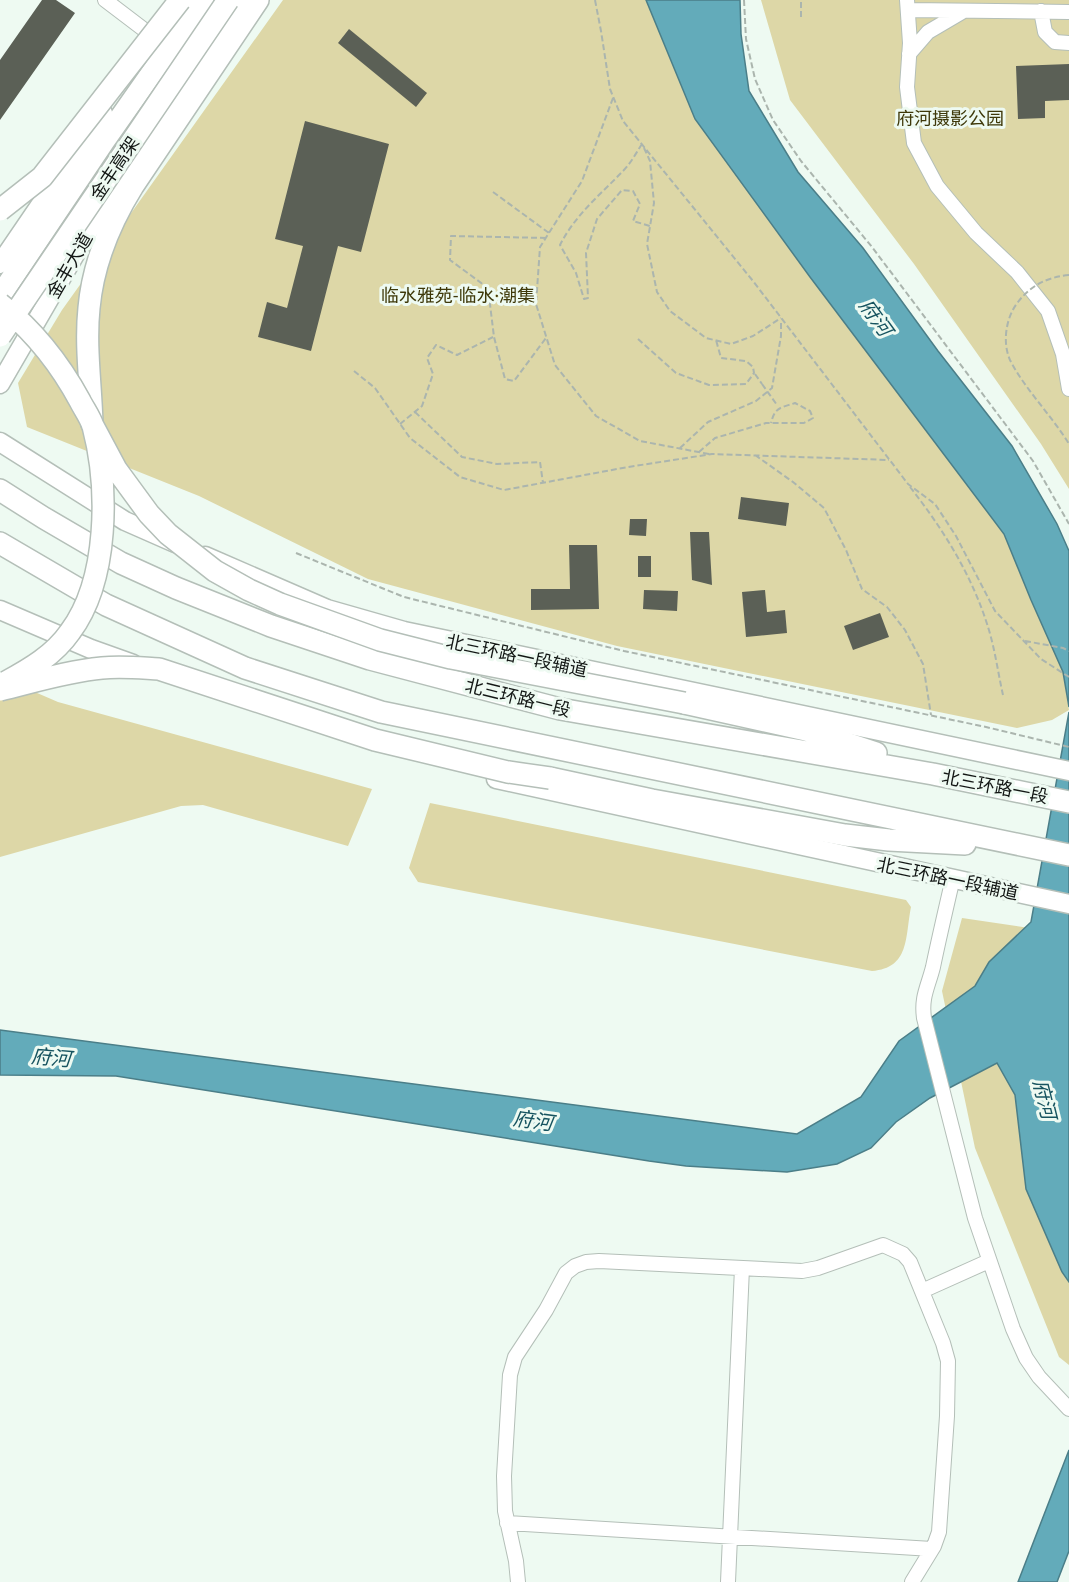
<svg xmlns="http://www.w3.org/2000/svg" width="1069" height="1582" font-family="'Open Sans','Noto Sans SC',sans-serif">
<rect width="100%" height="100%" fill="#eefaf2"/>
<path fill="#ddd7a7" d="M283 0H646L695 119 810 277 1004 534 1031 600 1063 672 1069 710 1052 720 1017 728 617 646 368 579 199 496 27 427 18 383 62 310Z
M761 0H1069V489L1041 444 914 264 790 100Z
M0 677 58 702 372 789 348 846 203 805 181 806 0 857Z
M430 803 906 900 911 907C905 937 910 968 872 971L418 882 409 868Z
M962 918 1069 934V1365L1059 1357 975 1148 942 991Z"/>
<path fill="#63abba" stroke="#4b7e88" stroke-width="1.5" d="M646 0H740L741 34 749 91 798 172 863 248 938 351 1012 446 1057 524 1069 551V707L1063 672 1031 600 1004 534 810 277 695 119Z
M1069 712V1282L1062 1272 1026 1189 1015 1095 997 1063 930 1098 896 1122 871 1148 837 1164 787 1172 686 1166 649 1161 116 1076 0 1075V1030L797 1134 861 1097 899 1041 975 986 989 962 1031 922Z
M1069 1450V1551L1057 1582H1018Z"/>
<path fill="#5b6056" d="M42 0H56L75 13 0 120V60Z
M349 29 427 93 416 107 338 43Z
M1069 64V100L1045 101V118L1018 119 1016 66Z
M305 121 389 144 361 252 338 246 311 351 258 337 267 302 287 308 303 246 275 239Z
M741 497 789 503 786 526 738 519Z
M630 519H647L646 536 629 535Z
M690 532H709L712 585 692 580Z
M569 545H597L599 609 531 610V589H570Z
M638 556H651V577H638Z
M644 590 678 591 677 611 643 609Z
M765 590 767 612 785 610 787 633 746 637 742 592Z
M880 613 889 637 853 650 844 626Z"/>
<g fill="none" stroke-linecap="round" stroke-linejoin="round">
<g stroke="#b4bfb8" stroke-width="16">
<path id="minor" d="M105 0 155 38
M907 0 910 43 907 87 914 143 937 186 976 233 1017 272 1048 311 1063 354 1069 389
M909 10 1069 12
M1041 11 1045 32 1055 42 1069 43
M909 54 928 32 962 12
M953 878C946 908 939 938 933 967 928 987 921 997 924 1018L975 1218 1013 1329 1026 1358 1039 1377 1069 1409
M922 1291 989 1261
M507 1523 932 1549
M518 1582 516 1561 505 1511 504 1476 510 1375 515 1357 546 1310 566 1273 575 1266 586 1262 599 1261 802 1271 818 1268 883 1245 903 1254 910 1262 943 1343 948 1361 947 1416 939 1532 934 1546 912 1582
M728 1582 742 1268"/>
</g>
<g stroke="#b4bfb8" stroke-width="21">
<path id="major" d="M0 264 103 113
M0 384 95 220 242 0
M0 442 125 521 175 543
M205 556 327 609 404 631 1069 771
M0 610 91 649 133 664
M496 779 1069 904"/>
</g>
<g stroke="#b4bfb8" stroke-width="24">
<path id="highway" d="M0 296 104 141 203 0
M92 424C91 385 85 346 89 308 93 264 110 223 133 186L258 0
M0 490 44 518 121 563 176 588 271 626 370 659 560 709 933 774 1069 802
M0 543 106 605 245 668 381 712 1069 855
M684 703 806 730 876 753
M550 778 652 800 845 835 889 840 965 844"/>
</g>
<path stroke="#abb5ae" stroke-width="2" stroke-dasharray="6 3" stroke-linecap="butt" d="M595 0 601 31 610 89 623 121 753 281 908 484 935 504 956 536 995 611 1041 659 1069 677
M744 0 746 39 755 79 773 120 801 161 872 247 1033 461 1069 524
M801 17V0
M613 98 582 181 540 247 536 304 555 365 596 416 640 441 709 454
M642 144C636 153 631 163 623 171 601 194 575 215 560 245L576 273 584 299 588 298 586 253 597 219 622 190 633 191 640 204 633 221 650 226
M644 148 650 161 654 203 647 244 657 292 670 311 706 338 731 344 753 336 781 318
M493 192 549 233
M546 238 451 236 450 260 488 288 494 337 505 379 514 381 546 338
M638 339 676 373 709 385 746 384 754 373 753 367 746 361 721 358 716 340
M354 371 375 388 410 438 460 477 504 490 628 467 712 454 889 460
M755 374 762 384
M415 412 462 457 497 464 540 462 543 483
M400 424 422 406 433 374 427 358 436 345 457 355 493 337
M680 448 708 422 756 401 772 388 781 336V320
M699 452 715 438 766 423H804L813 418 810 411 795 403C780 408 775 407 771 423
M755 455 793 482 824 508 846 550 862 589 887 607 905 630 923 664 931 715
M910 487C943 529 972 575 988 627 995 649 998 673 1003 695
M296 553 404 597 624 651 986 727 1069 747
M1025 641 1063 648 1069 651"/>
<use href="#minor" stroke="#fff" stroke-width="14"/>
<use href="#major" stroke="#fff" stroke-width="18"/>
<use href="#highway" stroke="#fff" stroke-width="21"/>
<g stroke="#b4bfb8" stroke-width="24" stroke-linecap="butt">
<path id="highway-bridge" d="M0 210 42 177 180 0
M0 304C33 330 60 364 80 401 84 409 90 417 93 426 109 487 109 580 70 632 54 655 30 669 6 682
M0 336 228 0
M92 424 116 469 149 514 168 534 215 571 249 590 280 604 380 640 451 658 684 703
M0 690C33 682 68 671 102 668 121 666 140 668 159 669L375 740 508 772 550 778"/>
</g>
<path stroke="#abb5ae" stroke-width="2" stroke-dasharray="6 3" stroke-linecap="butt" d="M1069 275C1048 277 1031 285 1018 302 1006 317 1002 342 1010 360 1024 388 1052 416 1069 444
M762 384 777 405"/>
<use href="#highway-bridge" stroke="#fff" stroke-width="21"/>
</g>
<g text-anchor="middle" dominant-baseline="central" stroke-width="6" stroke-linejoin="round" paint-order="stroke">
<g font-size="18" fill="#3e3809" stroke="#eefaf2">
<text x="950" y="118">府河摄影公园</text>
<text x="458" y="295">临水雅苑-临水·潮集</text>
</g>
<g font-size="18" fill="#121614" stroke="#eefaf2">
<text transform="translate(114 168) rotate(-56)">金丰高架</text>
<text transform="translate(69 265) rotate(-60)">金丰大道</text>
<text transform="translate(517 655) rotate(12)">北三环路一段辅道</text>
<text transform="translate(518 697) rotate(14)">北三环路一段</text>
<text transform="translate(995 786) rotate(11)">北三环路一段</text>
<text transform="translate(948 878) rotate(12)">北三环路一段辅道</text>
</g>
<g font-size="20" font-style="italic" fill="#175460" stroke="#eefaf2">
<text transform="translate(876 317) rotate(54)">府河</text>
<text transform="translate(51 1057) rotate(5)">府河</text>
<text transform="translate(1045 1099) rotate(76)">府河</text>
<text transform="translate(533 1120) rotate(8)">府河</text>
</g>
</g>
</svg>
